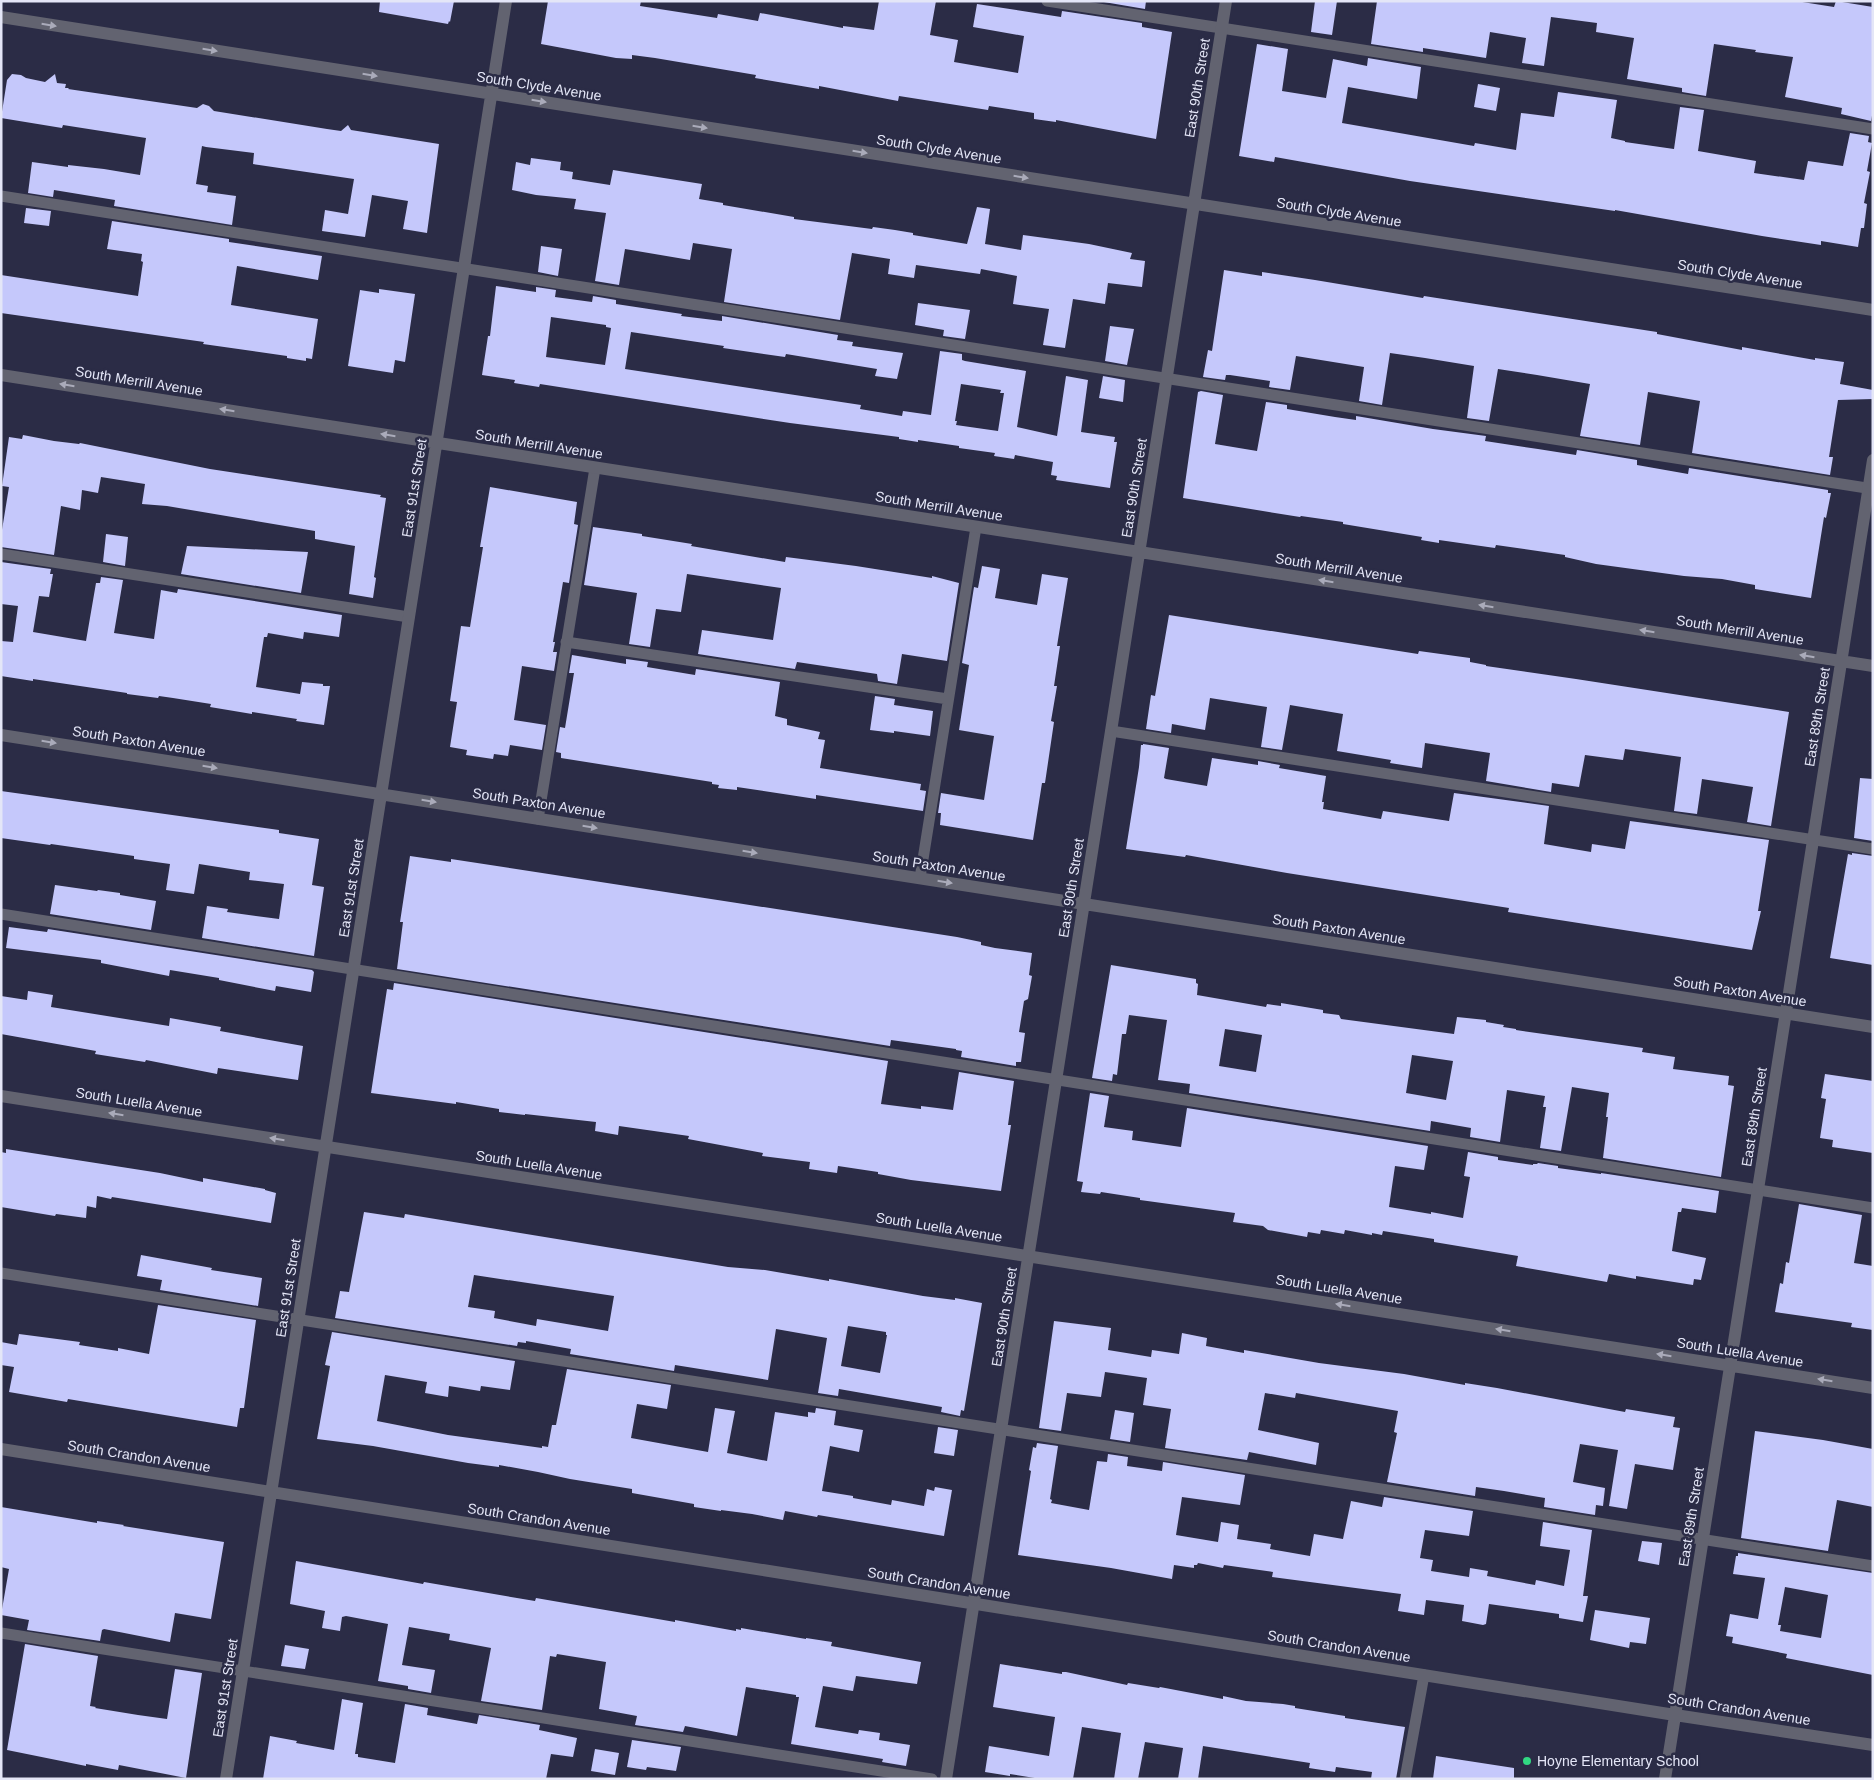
<svg xmlns="http://www.w3.org/2000/svg" width="1874" height="1780" font-family="Arial,sans-serif">
<rect width="100%" height="100%" fill="#2b2c46"/>
<path fill="#c5c8fb" fill-rule="evenodd" d="M380 1H454L450 22 449 21 448 24 379 12Z
M548 1H641L640 6 717 18 718 14 758 21 760 13 843 28V26L874 30 879 1H936L930 35 958 40 954 62 1018 73 1024 36 973 27 977 4 1061 17 1062 11 1142 23V27L1172 32 1156 139 1056 120V122L1034 119V113L989 106 988 110 899 96 898 101 819 86V89L755 78 756 75 655 58 632 55V59L616 58 541 44Z
M1098 1H1146L1145 9Z
M1315 1H1337L1332 35 1311 32Z
M1377 1H1796L1834 7 1836 1 1873 7V110L1871 121 1841 114 1842 108 1785 97 1793 57 1755 52 1756 50 1714 44 1706 96 1682 92V88L1627 79 1634 38 1596 32 1597 23 1551 17 1544 66 1522 63 1526 38 1490 32 1486 58 1423 48V52L1371 44Z
M1257 44 1288 49 1282 91 1326 98 1333 59 1367 66 1368 58 1421 67 1417 99 1348 87 1342 123 1474 146 1475 143 1516 150 1521 113 1554 117 1558 92 1617 100 1611 138 1625 141V142L1674 149 1680 107 1704 110 1698 151 1756 161 1754 173 1804 180 1808 161 1843 166 1850 133 1869 136 1868 142 1872 143 1867 171 1870 172 1864 203 1867 204 1864 228H1861L1858 247 1821 241V245L1762 236 1615 210V211L1410 181 1275 157 1274 162 1239 156Z
M12 74 21 75 26 78 45 82 55 74 57 83 66 84 65 88H69L68 89 197 108 203 104 209 106 214 111 327 129 341 131 348 125 351 130 439 144 427 233 403 229 408 201 372 195 365 237 322 231 325 210 348 214 354 179 253 164 254 153 206 147 202 146 196 184 208 186 207 192 236 196 232 225 114 206 115 200 54 190 53 197 28 193 32 162 68 167V165L104 169 140 175 146 138 63 125 62 128 1 118 7 80Z
M1478 84 1500 88 1496 111 1474 107Z
M531 158 561 162 560 170 573 172 572 179 610 185 613 170 702 184 699 199 723 203V205L794 217V219L872 229 873 227 895 230 913 233V235L967 244 977 207 990 209 985 244 1021 250 1023 235 1089 244 1132 253 1130 259 1145 261 1142 287 1108 283 1105 304 1073 299 1065 348 1043 345 1049 309 1013 304 1017 276 981 269 980 274 916 265 914 278 888 274 890 259 852 253 840 320 724 302 732 249 693 243 690 260 625 249 619 285 595 281 606 213 574 209 576 199 536 195 512 190 516 162 530 165Z
M26 208 51 211 49 226 24 223Z
M112 221 229 239V242L322 256 318 280 237 266 231 305 318 319 312 359 306 358V361L287 358V356L203 344 204 342 1 313V275L138 296 143 262 141 261 142 254 107 249Z
M541 246 562 249 558 276 538 272Z
M1224 270 1262 276V272L1315 280 1423 298 1424 296 1657 332V334L1742 350V347L1815 360V358L1844 362 1840 384 1873 390V399L1838 400 1829 457H1833L1830 475 1692 453 1700 401 1648 392 1640 445 1580 436 1590 384 1537 375 1498 369 1489 421 1467 418 1474 366 1425 358 1390 353 1382 405 1359 401 1364 367 1296 356 1290 390 1269 387 1270 381 1230 375H1226L1225 380 1203 377 1208 350 1212 351Z
M496 286 536 292V287L556 290 555 297 592 302 593 296 616 300V304L682 314 681 316 722 321V316L838 335 837 340 853 342 852 346 903 353 897 379 875 376 877 369 786 354 785 357 723 348 724 346 631 332 625 369 861 405 860 409 902 416 903 411 931 415 940 351 962 354V360L965 361 1026 371 1017 427 1057 436 1066 376 1088 380 1081 432 1115 437 1114 442H1117L1110 488 1056 480 1057 476 1051 475 1053 462 1015 455 1014 459 994 456 995 453 959 448V446L918 440V442L899 439V437L790 423 540 384 539 387 514 383 515 380 482 375 488 336H490ZM551 317 606 325V327L611 328 605 365 546 357ZM961 384 1001 390 1000 393H1004L998 431 956 425 957 421H955Z
M379 289 415 294 405 362 395 360 393 373 348 366 360 290 379 293Z
M918 303 970 310 965 339 943 336 944 330 915 325Z
M1110 326 1134 329 1127 365 1105 361Z
M1103 376 1125 380 1123 402 1099 398Z
M1201 391 1223 395 1215 444 1257 451 1266 402 1287 405V409L1335 417 1356 420V416L1433 429 1486 436 1485 441 1538 449 1576 455 1577 450 1637 460V465L1688 474 1689 468 1828 490V493H1831L1826 518 1824 517 1811 598 1755 589V585L1722 579 1684 576 1596 564 1565 557V555L1496 545 1495 548 1439 540V543L1421 540 1422 537 1343 524V522L1301 516 1300 517 1183 498 1198 392Z
M23 435 54 441 79 444 80 443 210 469 381 495 380 497 386 498 374 577 376 578 373 598 349 594 355 546 315 539V531L167 506 142 504 145 484 101 477 98 493 82 490 80 510 61 506 54 555 1 547V536L9 487 2 486 9 437 22 439Z
M490 487 577 502 574 524 578 525 569 583 563 582 553 642H555L553 652H557L554 671 522 666 514 720 546 725 542 750 510 745 508 756 494 754 493 759 466 755 467 750 450 747 457 702 450 701 461 626 470 627 483 547H480Z
M593 527 642 534V536L692 544 691 546 785 562 786 557 856 566 932 578V576L959 583 947 661 902 654 897 684 878 681 877 674 797 662 795 669 698 654 702 630 773 640 781 588 687 574 681 612 656 609 650 647 629 644 637 593 584 585Z
M106 534 128 537 125 566 103 562Z
M187 546 308 552 301 593 181 574Z
M1 562 51 569 50 574H53L49 597 39 596 33 632 86 641 96 583H100L101 577 123 580 114 633 154 639 161 590 177 593 178 589 342 615 339 637 304 632 303 639 268 633 267 637H264L256 687 300 694 302 682 323 684V686H330L324 725 296 721 297 719 252 712V714L210 707 211 704 173 698 159 696 158 698 127 694V693L33 679V681L1 676V641L13 642 18 606 1 604Z
M982 566 1000 569 995 598 1037 605 1042 574 1068 578 1057 646H1060L1054 686H1057L1051 721 1054 722 1045 783H1042L1033 840 940 825 941 813H938L941 793 984 800 994 736 959 730 969 665 962 663 974 587 978 588Z
M1169 615 1418 654 1419 651 1470 658V662L1486 665V666L1576 679 1789 712 1771 826 1747 822 1753 787 1702 779 1697 814 1674 811 1681 757 1625 749 1623 760 1585 755 1579 787 1552 783 1551 792 1486 781 1490 753 1425 743 1422 768 1390 763 1391 760 1337 751 1343 714 1290 705 1282 750 1261 747 1267 707 1210 698 1205 730 1172 724 1171 733 1146 729 1151 695 1155 696Z
M572 655 626 664V659L648 662 647 667 695 675 696 669 780 682 775 716 787 719V725L820 732 818 739 825 740 820 768 921 784 920 790 926 791 923 811 816 795V799L737 787V790L718 788 719 785 712 784V782L561 758V753L556 752 560 727 565 728 574 673H569Z
M875 696 895 699 894 705 933 711 930 736 894 731V733L870 730Z
M1143 744 1169 748 1164 778 1166 779 1207 786 1212 758 1258 765V761L1280 765 1279 768 1326 776 1322 802H1324L1323 809 1381 819 1383 811 1449 821 1454 793 1549 806 1544 844 1591 852 1592 844 1625 849 1630 821 1769 840 1758 911H1761L1752 950 1508 912 1509 908 1287 873 1186 855 1185 857 1126 849 1139 767 1141 745H1143Z
M1860 778 1873 779V841L1854 838Z
M1 791 279 830V833L319 839 312 885 324 887 314 956 202 938 207 906 228 909 227 912 279 919 284 884 249 880 250 872 199 864 194 894 166 890 170 864 134 859V856L51 844 50 845 1 838Z
M1852 853 1873 856V965L1830 958 1848 854 1852 855Z
M410 856 451 862V859L737 903 957 937 981 942V945L995 948 1032 953 1029 975 1032 976 1028 999 1024 1001 1019 1032 1025 1033 1021 1062H1016V1066L961 1057 962 1051 956 1050V1049L891 1040 890 1046 397 969 403 922H400Z
M55 885 97 891 98 890 120 893V895L156 901 151 930 50 914Z
M9 927 47 932 48 929 312 970 314 972 311 992 276 986 275 991 219 980V978L170 970 169 976 101 963V960L6 948Z
M1111 965 1196 979V983L1198 984 1197 995 1266 1007 1267 1004 1281 1006V1003L1323 1010V1013L1339 1015 1341 1019 1454 1034 1457 1017 1486 1020V1022L1504 1025 1503 1027 1516 1029V1030L1643 1048 1642 1052 1675 1057 1673 1069 1729 1076 1728 1085 1734 1086 1721 1177 1603 1158 1608 1117H1606L1609 1093 1572 1087 1561 1151 1540 1148 1546 1107H1543L1545 1096 1507 1090 1500 1142 1470 1137 1471 1128 1431 1121 1430 1131 1189 1093 1190 1084 1158 1080 1167 1020 1129 1015 1126 1034H1122L1117 1075 1113 1074 1112 1081 1092 1078ZM1225 1029 1262 1035 1256 1072 1219 1066ZM1412 1055 1453 1061 1446 1100 1406 1093Z
M394 983 888 1061 881 1104 921 1109V1106L953 1110 959 1072 1014 1081 1008 1125H1011L1001 1191 911 1180 878 1174V1172L838 1166 837 1173 809 1169 810 1162 762 1156 763 1153 688 1139 689 1136 619 1126 618 1135 595 1131 596 1122 525 1114V1115L499 1112V1109L456 1102V1104L371 1093 387 989 393 990Z
M28 991 53 995 51 1007 169 1026 170 1018 221 1027 220 1031 303 1046 298 1080 218 1068 217 1074 146 1060 145 1062 95 1054 96 1051 1 1034V996L27 1000Z
M1825 1074 1873 1081V1153L1832 1147 1833 1140 1820 1138 1826 1099 1821 1098Z
M1090 1093 1109 1096 1104 1127 1133 1131 1132 1140 1181 1147 1187 1108 1428 1146 1424 1170 1395 1166 1389 1207 1431 1214V1212L1463 1218 1470 1177 1464 1176 1468 1152 1498 1157V1160L1533 1165V1164H1537L1538 1163 1558 1166V1168L1601 1174V1173L1719 1191 1716 1213 1682 1208 1681 1212H1678L1672 1251 1706 1258 1701 1280 1694 1279 1693 1285 1636 1276V1279L1609 1274 1607 1282 1516 1266 1518 1256 1434 1242V1239L1383 1231 1382 1235 1372 1233V1235L1345 1230 1344 1234 1321 1230 1320 1234 1308 1232 1307 1237 1268 1230 1263 1226 1233 1222 1235 1213 1140 1200V1198L1101 1192 1100 1194 1081 1192 1083 1182 1077 1181Z
M6 1149 160 1173 203 1182V1178L265 1189V1190L276 1193 271 1223 112 1197 111 1199 97 1196 96 1208 87 1206 86 1218 56 1214 55 1216 1 1207V1152L6 1153Z
M1799 1204 1862 1215 1854 1263 1873 1266V1330L1851 1327 1852 1323 1775 1312 1780 1283 1783 1284 1786 1262 1789 1263Z
M364 1212 404 1218 405 1214 728 1267 765 1270 829 1281V1279L923 1296 955 1300V1298L982 1303 964 1411 961 1410 960 1416 941 1412 942 1407 839 1389 838 1396 818 1393 827 1338 776 1329 768 1380 675 1365 674 1371 570 1354 571 1349 526 1341V1343L518 1342 517 1346 335 1318 340 1291 349 1292ZM474 1275 614 1296 608 1331 537 1319 536 1326 494 1318 495 1311 468 1307ZM848 1326 886 1332V1335H887L880 1373 841 1366Z
M141 1255 212 1268 211 1270 262 1278 258 1306 160 1290 162 1280 137 1276Z
M158 1305 256 1320 244 1408H240L237 1427 68 1399 67 1402 9 1392 14 1367 1 1365V1342L17 1345 19 1334 80 1342 79 1345 118 1351V1348L149 1354Z
M1054 1321 1111 1328 1108 1350 1151 1357 1152 1350 1179 1354 1182 1333 1207 1338 1206 1346 1244 1353V1350L1319 1363 1404 1374 1465 1385V1383L1497 1388 1625 1412 1626 1409 1675 1417 1673 1427 1680 1428 1673 1470 1635 1464 1627 1509 1609 1506 1618 1450 1580 1444 1573 1482 1605 1488 1603 1506 1596 1505 1595 1515 1544 1507 1545 1498 1504 1491 1476 1487 1475 1496 1387 1482 1397 1433 1394 1432 1398 1411 1296 1393 1295 1398 1265 1393 1258 1430 1319 1443 1316 1465 1249 1452 1247 1460 1165 1448 1171 1409 1143 1405 1147 1378 1105 1372 1101 1397 1067 1393 1061 1431 1039 1428Z
M332 1332 515 1361 510 1390 481 1386 480 1391 449 1386 448 1397 425 1393 427 1382 385 1375 377 1421 448 1435 542 1448V1446L548 1447 552 1425H556L567 1369 671 1385 667 1409 637 1404 631 1438 708 1452 715 1408 735 1411 727 1453 767 1461 775 1412 808 1417V1412L815 1413 816 1408 836 1411 834 1425 863 1430 859 1452 830 1446 822 1491 853 1496V1498L891 1505 892 1500 924 1506 927 1489 934 1491 935 1487 952 1490 944 1536 818 1515 817 1517 785 1511 783 1520 752 1514 721 1510V1511L694 1507V1504L632 1493V1489L570 1479 538 1472 499 1465V1467L468 1463 373 1446 317 1439 330 1366 325 1365Z
M1115 1410 1134 1413 1130 1442 1110 1439Z
M938 1427 958 1430 954 1456 934 1453Z
M1755 1431 1823 1440 1873 1449V1507L1837 1500 1828 1551 1741 1538Z
M1037 1443 1058 1446 1050 1499 1052 1500 1051 1503 1089 1510 1097 1461 1107 1462 1108 1454 1128 1457 1127 1466 1162 1471 1163 1462 1245 1475 1240 1505 1182 1497 1176 1535 1218 1542 1221 1522 1239 1525 1237 1539 1271 1544 1270 1549 1310 1556 1314 1534 1343 1539 1351 1501 1382 1507 1384 1497 1473 1511 1469 1536 1425 1530 1420 1558 1433 1560 1431 1571 1469 1577 1470 1568 1488 1571 1487 1576 1535 1585 1536 1580 1564 1586 1570 1550 1540 1546 1543 1522 1592 1530 1583 1596H1588L1583 1622 1559 1618V1614L1489 1604 1486 1624 1483 1625 1462 1621 1464 1605 1426 1600 1424 1615 1398 1611 1401 1594 1272 1577 1273 1572 1224 1565 1223 1568 1198 1563 1197 1565H1194V1568L1174 1565 1172 1579 1111 1568 1018 1555 1031 1471 1029 1470 1033 1447 1036 1448Z
M1 1507 97 1523V1521L124 1525 123 1526 224 1542 211 1619 175 1613 170 1642 104 1629 102 1630 100 1641 27 1630 29 1620 1 1615 9 1569 1 1567Z
M1642 1541 1662 1543 1659 1565 1638 1561Z
M1738 1553 1873 1573V1675L1786 1658 1787 1654 1732 1643 1733 1637 1726 1636 1730 1614 1758 1619 1765 1578 1733 1574 1736 1556H1738ZM1785 1587 1828 1595 1821 1638 1780 1631 1781 1625H1778Z
M296 1561 423 1584 424 1582 535 1601 536 1598 675 1622V1620L736 1631V1629L741 1630V1628L806 1639V1638L832 1642 831 1646 921 1662 917 1684 856 1676 853 1691 823 1686 815 1727 858 1734 859 1730 880 1733 879 1740 910 1745 906 1766 882 1762 883 1759 791 1744 799 1697H796V1695L746 1687 737 1736 685 1726 683 1732 635 1725 637 1716 599 1709 606 1662 557 1654 556 1657 550 1656 542 1710 481 1701 491 1648 449 1640 450 1634 409 1627 402 1665 435 1670 431 1693 408 1689V1686L378 1681 388 1624 346 1616 342 1617 340 1631 322 1628 325 1611 290 1604Z
M1595 1610 1650 1618 1646 1644 1630 1642 1629 1648 1590 1640Z
M25 1644 98 1656 90 1706 96 1707 95 1708 138 1715 167 1719 175 1669 202 1673 186 1778 119 1765 118 1770 86 1764V1766L7 1750Z
M285 1645 309 1649 305 1669 281 1666Z
M1000 1664 1062 1674V1672H1066L1127 1685 1128 1683 1159 1688 1160 1687 1223 1699V1696L1246 1701 1283 1704 1295 1706V1708L1345 1716V1718L1405 1727 1396 1779H1371L1372 1772 1336 1767 1335 1772 1309 1768 1310 1763 1203 1746 1198 1779H1178L1183 1748 1145 1742 1138 1779H1114L1121 1733 1082 1727 1073 1779H1041L1010 1774V1776L985 1772 989 1746 1049 1756 1055 1717 993 1707Z
M342 1699 363 1703 355 1754H358V1757L395 1763 405 1704 428 1708 427 1715 477 1724 479 1715 540 1725 539 1730 577 1738 573 1757 551 1754 546 1779H263L270 1736 297 1741 296 1743 334 1750Z
M632 1740 681 1747 676 1771 647 1767 646 1770 627 1767Z
M595 1749 619 1753 615 1775 591 1771Z
M1436 1756 1514 1768V1779H1433Z"/>
<g fill="none" stroke-linecap="round" stroke-linejoin="round">
<path stroke="#626370" stroke-width="11" d="M1047 1 1873 129
M1 196 1873 489
M1 554 409 617
M566 642 948 699
M1111 731 1873 849
M538 819 595 468
M920 878 976 527
M1 914 1873 1208
M1 1273 1873 1566
M1 1633 932 1779
M1405 1779 1424 1675"/>
<path stroke="#626370" stroke-width="12" d="M1 17 1873 310
M1 375 1873 666
M1 735 1873 1027
M1 1096 1873 1388
M1 1449 1675 1715 1873 1745
M226 1779 506 1
M946 1779 1226 1
M1665 1779 1873 460"/>
</g>
<defs><path id="oneway-solid" d="M-6-.8H1V-3.2L6.5 0L1 3.2V.8H-6Z" transform="scale(1.25)"/></defs>
<g fill="#aaabba">
<use href="#oneway-solid" transform="translate(49 25) rotate(9)"/>
<use href="#oneway-solid" transform="translate(210 50) rotate(9)"/>
<use href="#oneway-solid" transform="translate(370 75) rotate(9)"/>
<use href="#oneway-solid" transform="translate(539 101) rotate(9)"/>
<use href="#oneway-solid" transform="translate(700 127) rotate(9)"/>
<use href="#oneway-solid" transform="translate(860 152) rotate(9)"/>
<use href="#oneway-solid" transform="translate(1021 177) rotate(9)"/>
<use href="#oneway-solid" transform="translate(67 385) rotate(-171)"/>
<use href="#oneway-solid" transform="translate(227 410) rotate(-171)"/>
<use href="#oneway-solid" transform="translate(388 435) rotate(-171)"/>
<use href="#oneway-solid" transform="translate(1326 581) rotate(-171)"/>
<use href="#oneway-solid" transform="translate(1486 606) rotate(-171)"/>
<use href="#oneway-solid" transform="translate(1647 631) rotate(-171)"/>
<use href="#oneway-solid" transform="translate(1807 656) rotate(-171)"/>
<use href="#oneway-solid" transform="translate(49 742) rotate(9)"/>
<use href="#oneway-solid" transform="translate(210 767) rotate(9)"/>
<use href="#oneway-solid" transform="translate(429 801) rotate(9)"/>
<use href="#oneway-solid" transform="translate(590 827) rotate(9)"/>
<use href="#oneway-solid" transform="translate(750 852) rotate(9)"/>
<use href="#oneway-solid" transform="translate(945 882) rotate(9)"/>
<use href="#oneway-solid" transform="translate(116 1114) rotate(-171)"/>
<use href="#oneway-solid" transform="translate(277 1139) rotate(-171)"/>
<use href="#oneway-solid" transform="translate(1343 1305) rotate(-171)"/>
<use href="#oneway-solid" transform="translate(1503 1330) rotate(-171)"/>
<use href="#oneway-solid" transform="translate(1664 1355) rotate(-171)"/>
<use href="#oneway-solid" transform="translate(1825 1380) rotate(-171)"/>
</g>
<circle fill="#31d882" stroke="#2b2c46" stroke-width="2" cx="1527" cy="1761" r="5"/>
<g text-anchor="middle" dominant-baseline="central" stroke-width="5" stroke-linejoin="round" paint-order="stroke">
<g font-size="14" fill="#e4e6f7" stroke="#2b2c46">
<text transform="translate(539 86) rotate(9)">South Clyde Avenue</text>
<text transform="translate(1197 88) rotate(-81)">East 90th Street</text>
<text transform="translate(939 149) rotate(9)">South Clyde Avenue</text>
<text transform="translate(1339 212) rotate(9)">South Clyde Avenue</text>
<text transform="translate(1740 274) rotate(9)">South Clyde Avenue</text>
<text transform="translate(139 381) rotate(9)">South Merrill Avenue</text>
<text transform="translate(539 444) rotate(9)">South Merrill Avenue</text>
<text transform="translate(414 488) rotate(-81)">East 91st Street</text>
<text transform="translate(1134 488) rotate(-81)">East 90th Street</text>
<text transform="translate(939 506) rotate(9)">South Merrill Avenue</text>
<text transform="translate(1339 568) rotate(9)">South Merrill Avenue</text>
<text transform="translate(1740 630) rotate(9)">South Merrill Avenue</text>
<text transform="translate(1817 717) rotate(-81)">East 89th Street</text>
<text transform="translate(139 741) rotate(9)">South Paxton Avenue</text>
<text transform="translate(539 803) rotate(9)">South Paxton Avenue</text>
<text transform="translate(939 866) rotate(9)">South Paxton Avenue</text>
<text transform="translate(351 888) rotate(-81)">East 91st Street</text>
<text transform="translate(1071 888) rotate(-81)">East 90th Street</text>
<text transform="translate(1339 929) rotate(9)">South Paxton Avenue</text>
<text transform="translate(1740 991) rotate(9)">South Paxton Avenue</text>
<text transform="translate(139 1102) rotate(9)">South Luella Avenue</text>
<text transform="translate(1754 1117) rotate(-81)">East 89th Street</text>
<text transform="translate(539 1165) rotate(9)">South Luella Avenue</text>
<text transform="translate(939 1227) rotate(9)">South Luella Avenue</text>
<text transform="translate(288 1288) rotate(-81)">East 91st Street</text>
<text transform="translate(1339 1289) rotate(9)">South Luella Avenue</text>
<text transform="translate(1004 1317) rotate(-81)">East 90th Street</text>
<text transform="translate(1740 1352) rotate(9)">South Luella Avenue</text>
<text transform="translate(139 1456) rotate(9)">South Crandon Avenue</text>
<text transform="translate(1691 1517) rotate(-81)">East 89th Street</text>
<text transform="translate(539 1519) rotate(9)">South Crandon Avenue</text>
<text transform="translate(939 1583) rotate(9)">South Crandon Avenue</text>
<text transform="translate(1339 1646) rotate(9)">South Crandon Avenue</text>
<text transform="translate(225 1688) rotate(-81)">East 91st Street</text>
<text transform="translate(1739 1709) rotate(9)">South Crandon Avenue</text>
</g>
<g font-size="14" fill="#e4e6f7" stroke="#2b2c46" text-anchor="start">
<text x="1537" y="1761">Hoyne Elementary School</text>
</g>
</g>
<rect width="1874" height="1780" fill="none" stroke="#e4e6f7" stroke-width="5"/>
</svg>
